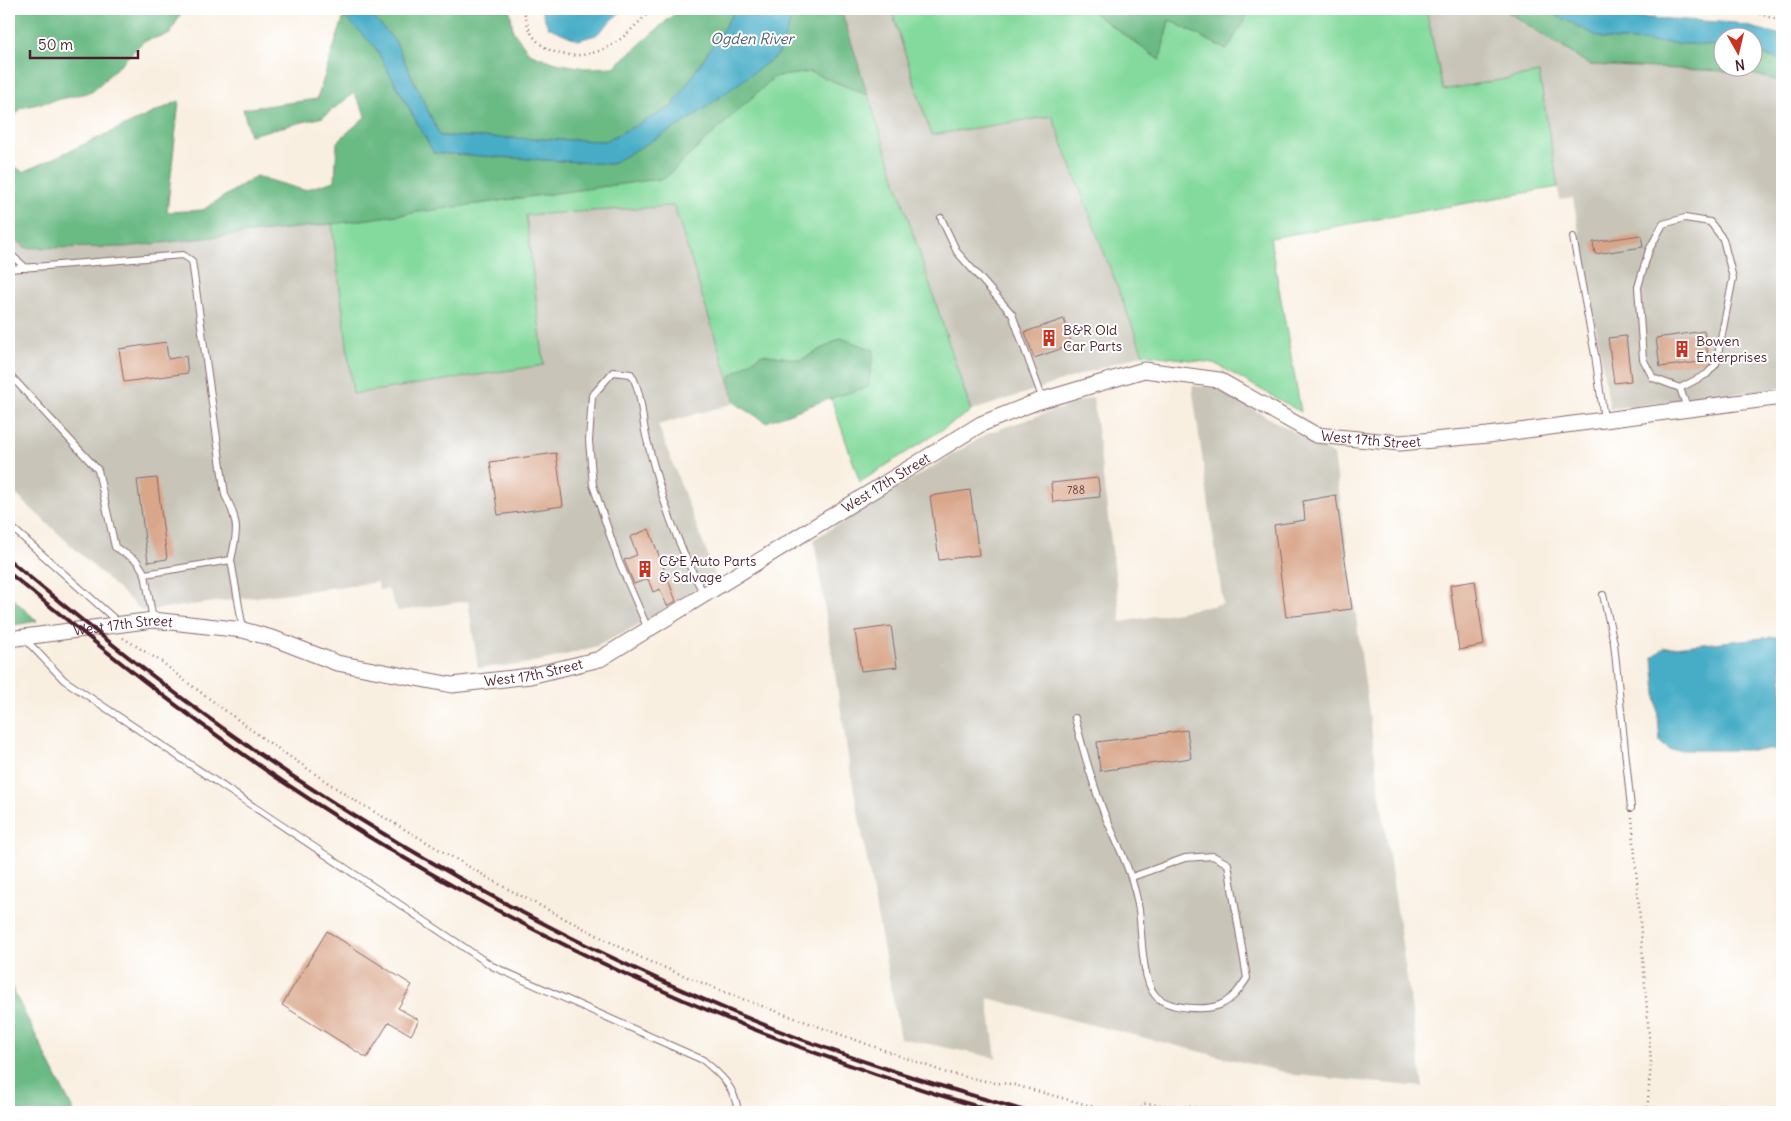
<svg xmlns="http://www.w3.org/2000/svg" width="1791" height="1121" font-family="Delius,sans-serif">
<rect width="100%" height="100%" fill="#fff"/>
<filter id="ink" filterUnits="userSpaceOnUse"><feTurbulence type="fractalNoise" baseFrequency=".02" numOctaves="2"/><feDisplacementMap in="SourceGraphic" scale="10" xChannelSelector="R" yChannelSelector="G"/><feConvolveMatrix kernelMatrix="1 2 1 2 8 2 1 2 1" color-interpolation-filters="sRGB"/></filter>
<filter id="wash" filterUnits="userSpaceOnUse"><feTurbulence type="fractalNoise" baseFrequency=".0096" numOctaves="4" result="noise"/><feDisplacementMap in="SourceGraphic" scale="20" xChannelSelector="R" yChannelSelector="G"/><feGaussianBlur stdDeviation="1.12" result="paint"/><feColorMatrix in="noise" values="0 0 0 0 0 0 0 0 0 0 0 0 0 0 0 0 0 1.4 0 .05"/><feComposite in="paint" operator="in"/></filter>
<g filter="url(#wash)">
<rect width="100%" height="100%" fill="#f9efe1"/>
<path fill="#c8c4b8" d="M855 9H891L931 135 1052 116 1143 354 971 411 842 13Z
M1426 9H1503L1590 65 1745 72 1782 82V388L1610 409 1573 198 1560 200 1539 73 1443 91Z
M675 206 735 403 658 425 716 577 642 623 597 646 558 657 518 665 478 668 468 601 398 611 388 589 379 590 378 582 142 611 9 488V233L26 248 125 247 332 224 353 394 526 215Z
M1192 386 1214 387 1334 455 1382 808 1423 1087 1295 1075 1060 1017 988 998 996 1058 900 1038 849 763 814 539 988 433 1093 397 1121 622 1223 604Z"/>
<path fill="#84da9d" stroke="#677c64" d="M891 9H1088L1159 60 1169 20 1226 49 1251 9H1426L1443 90 1539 73 1558 187 1270 238 1301 412 1214 363 1143 354 1052 116 931 135Z
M810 72 868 95 971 411 860 482 831 398 868 387 841 338 801 360 762 354 728 378 674 206 526 215 544 365 353 394 332 224 665 178 774 77Z"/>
<path fill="#6bba84" stroke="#5a6c58" d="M9 9H183L170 34 144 41 92 92 20 108 9 125Z
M366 9H510L513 31 529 53 556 63 585 68 614 67 680 9H736L672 107 605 141 440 136 395 41Z
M795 9H855L842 13 868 95 810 72 774 77 665 178 332 224 125 247 26 248 9 233V163L23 172 179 101 167 212 203 210 256 176 303 190 335 181 337 142 366 116 354 93 323 117 250 135 243 109 317 99 344 16 375 47 434 153 611 164 778 55Z
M1088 9H1251L1227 50 1169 20 1160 60Z
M1503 9H1544L1603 39 1723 46 1724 68H1754V52L1782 60V82L1745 72 1590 65Z
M841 338 874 350 868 387 831 398 766 422 735 403 728 378 762 354 801 360Z
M9 595 37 621 9 626Z
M9 982 74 1112H16L9 1063Z"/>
<path fill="#47adc7" stroke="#486679" d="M329 9H366L395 41 440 136 605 141 672 107 736 9H795L778 55 687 121 611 164 434 153 375 47 344 16Z
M541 9H624L596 35 578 40 548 27Z
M1544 9H1592L1603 15 1735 23 1782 35V60L1754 52V38H1724L1723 46 1603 39Z
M1782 636V750H1669L1660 742 1653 657 1664 648Z"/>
<g id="blocks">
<path fill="#d9a68a" d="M1641 235 1643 247 1595 254 1593 242Z
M1064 319 1072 345 1034 358 1025 332Z
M1704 331 1709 361 1660 367 1656 338Z
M1626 336 1631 381 1614 383 1608 338Z
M166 342 168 359 186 356 188 373 124 382 119 349Z
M556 453 563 506 498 515 490 462Z
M157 478 167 559 148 562 137 480Z
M1098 478 1100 497 1053 502 1051 483Z
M970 490 979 555 939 560 930 496Z
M1336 495 1352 609 1286 617 1274 525 1305 520 1303 501Z
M649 529 676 601 667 606 660 589 653 592 648 579 634 584 624 560 637 555 630 537Z
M1475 581 1484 645 1459 650 1450 585Z
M891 626 897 667 861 671 855 631Z
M1187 730 1191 758 1100 771 1097 742Z
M327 931 412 985 398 1008 419 1020 411 1035 389 1022 367 1058 282 1005Z"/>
</g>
</g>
<g filter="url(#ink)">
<use href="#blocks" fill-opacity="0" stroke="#87686b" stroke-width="1"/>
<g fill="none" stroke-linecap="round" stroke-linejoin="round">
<g stroke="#87686b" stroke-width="8">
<path id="service" d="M941 218 957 252 1012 314 1043 400
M1573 237 1595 355 1604 419
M9 253 26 268
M9 269 183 255 192 261 225 495C239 522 238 531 231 560
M9 374 98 470 115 547 137 561 145 574
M1680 388 1707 374 1716 364 1733 278 1723 239 1710 222 1685 218 1663 224 1649 250 1638 287 1643 359 1653 378 1680 388 1687 408
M9 525 119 623
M1603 595 1614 643 1631 808
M153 620 145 574 231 560 243 629
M648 629 619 562 593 485 589 441 592 396 613 372 631 374C643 394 641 418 647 440 661 495 676 544 704 594
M24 638 64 680 492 966 703 1060C721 1075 735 1087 738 1112
M1075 718C1083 750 1092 782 1104 813 1118 846 1133 873 1139 910 1142 932 1141 978 1155 995 1167 1009 1204 1011 1220 1005 1233 999 1240 989 1247 978L1228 864 1213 856 1185 858 1132 877"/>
</g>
<g stroke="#87686b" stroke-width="17">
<g id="tertiary">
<path id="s1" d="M9 639 153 620 243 630 275 639 337 663 452 685 530 676 600 659 981 424 1036 402 1144 370 1219 380 1316 435 1400 443 1488 435 1782 397"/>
</g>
</g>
<path stroke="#87686b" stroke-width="2.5" stroke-dasharray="1 4" stroke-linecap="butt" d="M524 9C525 16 527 25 530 31 546 61 587 60 612 45 627 36 640 20 653 9
M1745 9 1782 21
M123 638 162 662 180 677 264 739 349 797 504 887 612 943 648 961 737 997 947 1073 995 1083 1011 1084 1113 1112
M1632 817 1651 1062 1647 1112
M1139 1112 1144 1104 1274 1112"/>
<use href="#service" stroke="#fff" stroke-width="6"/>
<use href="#tertiary" stroke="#fff" stroke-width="15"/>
<path stroke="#4a1f2b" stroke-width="4" d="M9 560C99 635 191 709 289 774 441 875 603 960 772 1028 856 1061 942 1087 1029 1112
M9 573C99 646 189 719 285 783 503 929 745 1040 996 1112"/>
</g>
</g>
<defs>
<g id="building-bare" transform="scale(1.35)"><path d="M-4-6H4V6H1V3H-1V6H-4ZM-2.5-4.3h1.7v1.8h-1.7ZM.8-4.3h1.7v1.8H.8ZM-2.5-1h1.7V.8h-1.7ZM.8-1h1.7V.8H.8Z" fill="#c8321e" stroke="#fff" stroke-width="2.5" paint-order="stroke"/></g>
</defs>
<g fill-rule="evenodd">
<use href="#building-bare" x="1049" y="338"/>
<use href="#building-bare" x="1682" y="349"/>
<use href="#building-bare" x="645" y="569"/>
</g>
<g text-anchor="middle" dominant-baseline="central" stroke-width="4" stroke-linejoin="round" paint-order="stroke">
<g font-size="11" fill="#6e4143">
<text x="1076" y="490">788</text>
</g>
<g font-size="14" fill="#4a1f2b" stroke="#fff" text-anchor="start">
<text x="1063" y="330">B&amp;R Old<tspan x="1063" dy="16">Car Parts</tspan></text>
<text x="1696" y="341">Bowen<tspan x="1696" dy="16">Enterprises</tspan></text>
<text x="659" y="561">C&amp;E Auto Parts<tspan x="659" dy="16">&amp; Salvage</tspan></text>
</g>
<g font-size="14" fill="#4a1f2b" stroke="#fff">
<text stroke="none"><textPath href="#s1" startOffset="1465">West 17th Street</textPath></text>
<text stroke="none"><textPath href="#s1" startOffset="939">West 17th Street</textPath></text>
<text stroke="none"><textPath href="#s1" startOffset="115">West 17th Street</textPath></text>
<text stroke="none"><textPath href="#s1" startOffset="535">West 17th Street</textPath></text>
</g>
<g font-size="15" font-style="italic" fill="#495f71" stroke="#fff">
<text x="752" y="38">Ogden River</text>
</g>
</g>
<rect width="1791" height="1121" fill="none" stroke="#fff" stroke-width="30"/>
<g transform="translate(1738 52) rotate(172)"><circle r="24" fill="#ffffff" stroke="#b7a5aa"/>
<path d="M0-4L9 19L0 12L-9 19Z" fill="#c8321e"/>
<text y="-8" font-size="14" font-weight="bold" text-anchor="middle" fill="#4a1f2b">N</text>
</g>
<path d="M30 50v8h108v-8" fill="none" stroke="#4a1f2b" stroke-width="2.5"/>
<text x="38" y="50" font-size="15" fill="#4a1f2b" stroke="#ffffff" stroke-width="4" paint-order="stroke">50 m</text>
</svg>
